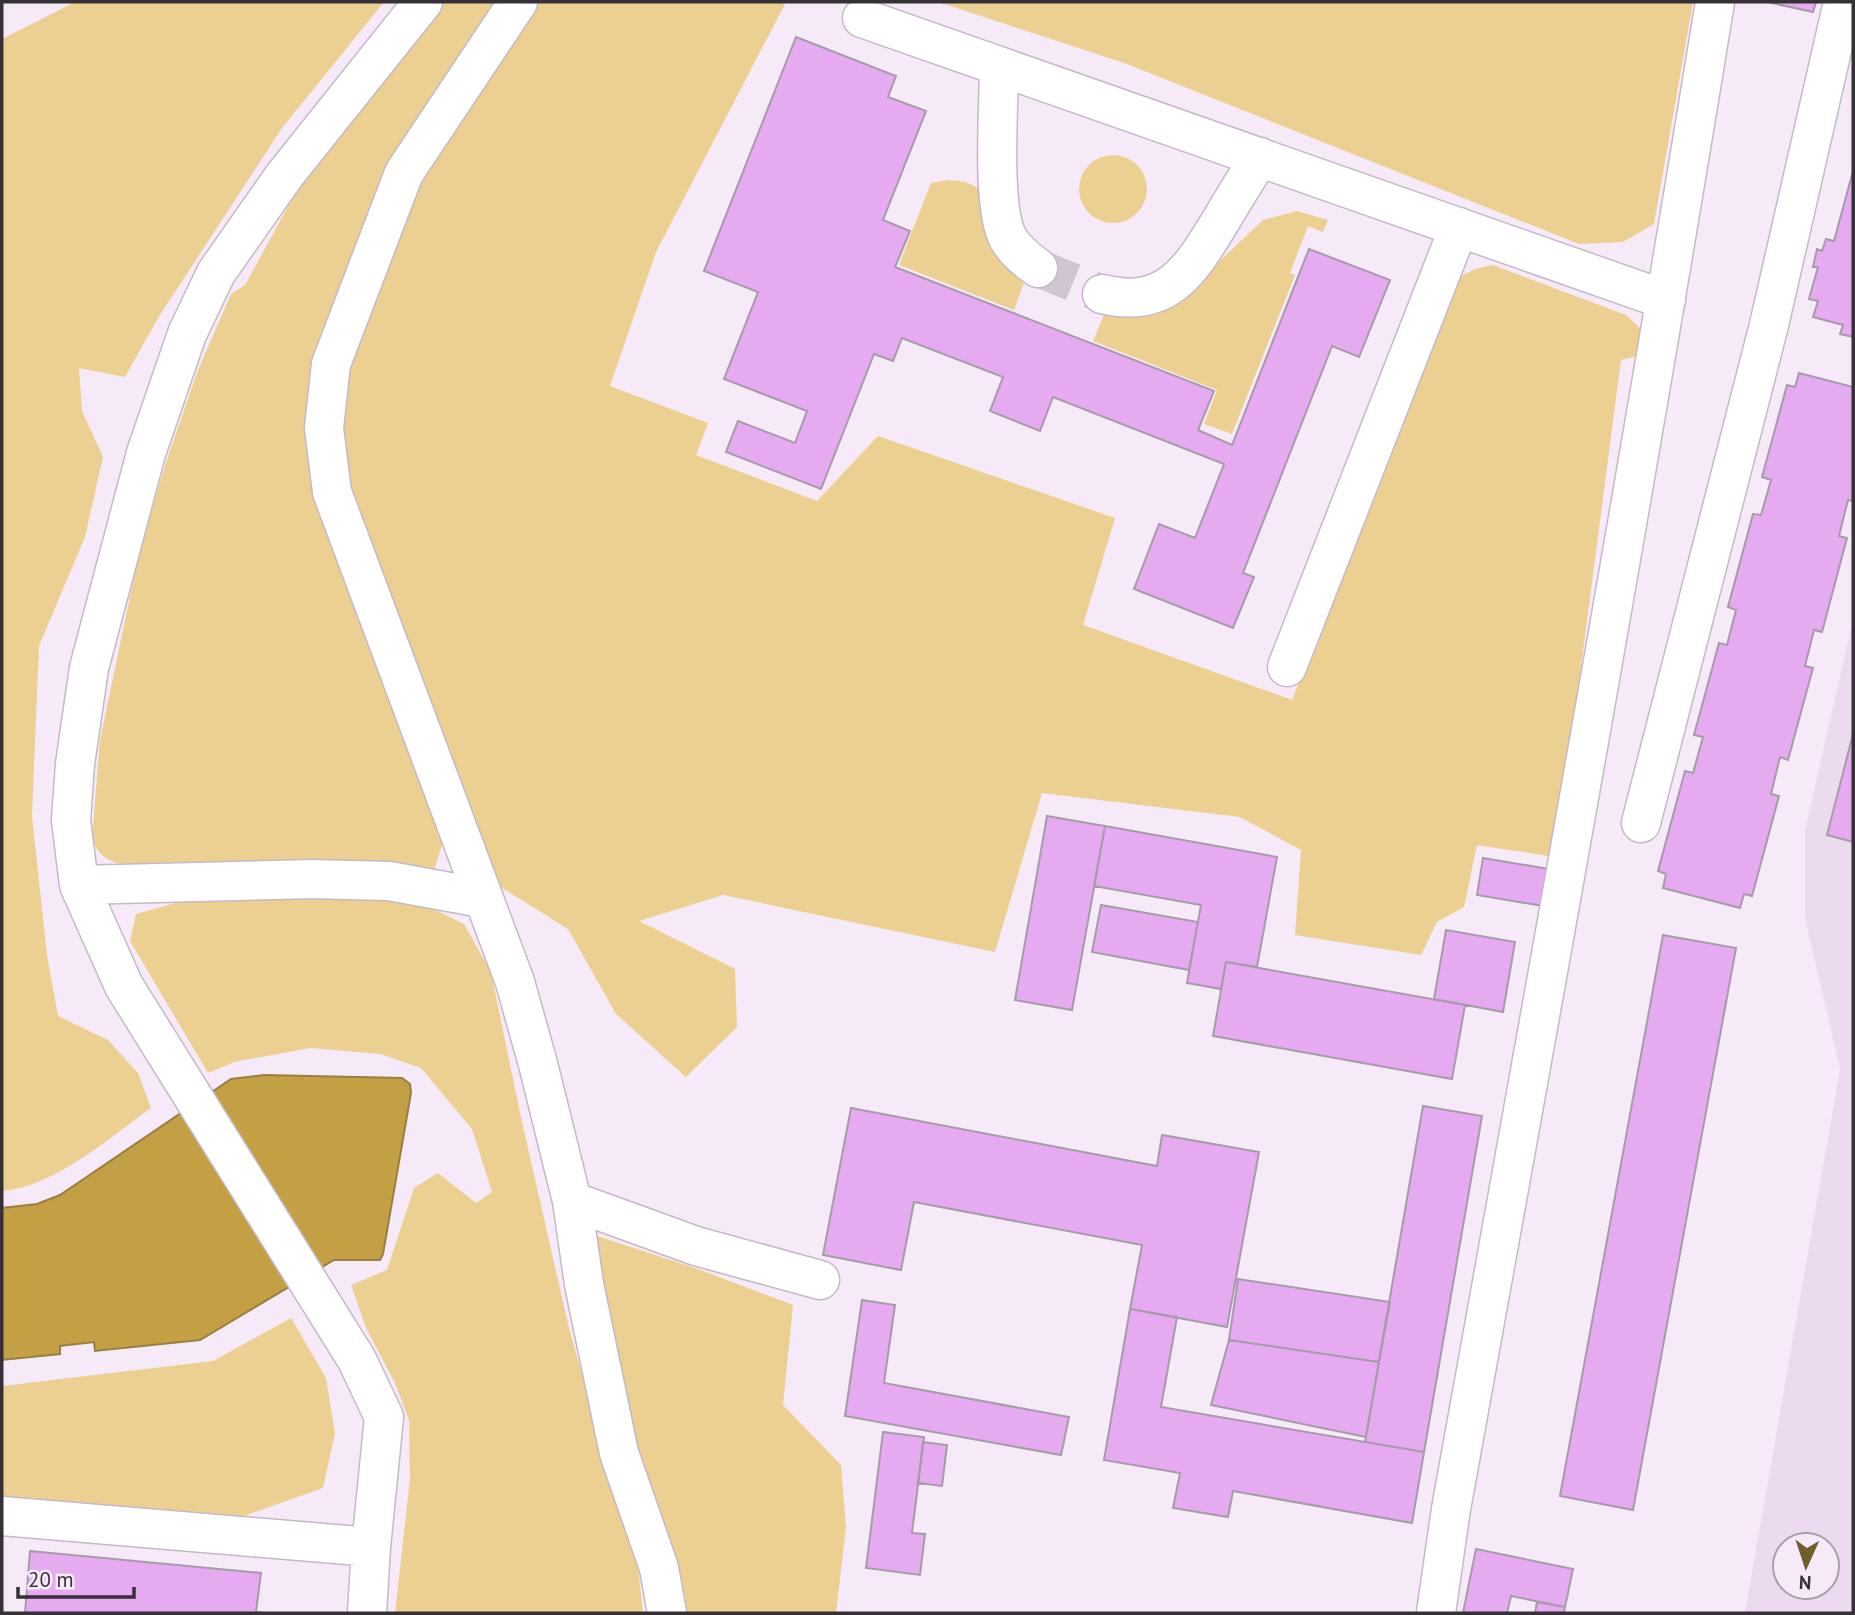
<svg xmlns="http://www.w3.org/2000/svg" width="1855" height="1615" font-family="'PT Sans',sans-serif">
<rect width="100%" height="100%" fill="#f6eaf8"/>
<path fill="#ecdbef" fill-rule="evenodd" d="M1853 620V1613H1745L1840 1069 1805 918V830ZM1785 1545H1827V1587H1785Z"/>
<path fill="#ecd091" d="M75 2H384L282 128 158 318 125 377 79 368 82 411 103 457 85 537 39 646 32 816 47 955 58 1016 108 1040 138 1073 151 1108C109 1138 54 1187 2 1191V39Z
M443 2H498L312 431 444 839 434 870 407 873 133 867C113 862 99 860 92 838L100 740 138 558 165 465 198 370 231 294 245 285 299 186Z
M540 2H786L656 252 610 386 708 423 696 455 817 501 878 436 1115 518 1083 625 1292 700 1457 278 1475 269 1493 265 1626 315 1644 332 1642 355 1621 360 1579 682 1586 689 1555 857 1477 845 1464 907 1437 922 1421 955 1295 935 1301 850 1240 817 1042 793 995 952 723 895 639 921 735 969 737 1027 686 1077 616 1014 568 929 501 887 348 487 338 430 344 372 415 185 527 17Z
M938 2H1693L1654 224 1623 242 1579 244 1127 64Z
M1079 189a34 34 0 1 1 68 0a34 34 0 1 1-68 0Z
M949 180 966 182 980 189 1025 280 1014 310 899 265 931 183Z
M1297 211 1328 220 1323 232 1308 226 1290 273 1295 275 1232 434 1204 424 1217 390 1093 341 1104 315C1129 320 1148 319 1171 307L1263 220Z
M319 896 417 901 464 924 491 972 520 1113 568 1324 614 1489 636 1546 643 1613H395L410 1479 409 1420 395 1383 366 1328 351 1285 387 1270 414 1188 438 1173 476 1203 492 1192 472 1129 421 1068 380 1054 311 1048 234 1062 208 1073 130 941 136 914 186 900Z
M597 1236 695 1268 793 1305 783 1405 841 1465 846 1527 836 1613H685L686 1599 674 1555 627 1438 599 1276Z
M291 1318 326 1378 335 1433 323 1488 244 1516 163 1518 2 1498V1386L213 1361Z"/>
<path fill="#c4a044" stroke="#997f40" stroke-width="2" d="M264 1075 402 1078 410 1084 411 1093 383 1254 380 1260H334L200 1340 95 1351 94 1342 60 1346V1354L2 1360V1208L37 1204 60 1195 231 1079Z"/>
<path fill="#e6aaf1" stroke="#a69ba8" stroke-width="2" d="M1767 2H1816L1813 12Z
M796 37 896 76 888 97 926 111 883 220 910 231 895 267 1214 391 1198 430 1232 445 1309 249 1390 280 1359 357 1332 346 1243 573 1254 577 1233 628 1134 589 1159 524 1195 538 1224 464 1053 397 1040 431 990 411 1003 377 902 338 893 361 874 354 821 489 726 452 738 421 795 443 807 411 724 379 758 292 704 271Z
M1853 171V337L1840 334 1843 325 1813 317 1818 301 1809 299 1818 267H1813L1817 249 1822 251 1826 239 1834 241Z
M1799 373 1853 387V501L1848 500 1839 536 1847 538 1822 632 1814 630 1805 666 1813 668 1788 760 1780 757 1771 794 1779 796 1752 896 1744 894 1740 908 1663 888 1666 874 1658 871 1685 771 1693 773 1703 737 1694 735 1719 643 1727 645 1736 610 1728 607 1753 514 1761 515 1771 480 1762 477 1787 385 1795 387Z
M1853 734V842L1827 835Z
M1047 816 1105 826 1072 1010 1015 1000Z
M1105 826 1277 857 1257 967 1226 962 1221 989 1187 983 1201 905 1094 886Z
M1483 858 1549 869 1543 906 1477 895Z
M1101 905 1198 922 1189 970 1092 952Z
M1446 930 1515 942 1503 1012 1434 999Z
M1663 935 1736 948 1633 1510 1560 1496Z
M1226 962 1465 1005 1452 1079 1213 1036Z
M1423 1106 1482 1116 1424 1452 1365 1442Z
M851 1108 1157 1166 1162 1135 1259 1152 1227 1327 1130 1309 1142 1245 914 1202 901 1270 823 1255Z
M1238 1279 1390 1302 1379 1362 1229 1340Z
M862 1300 895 1305 884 1383 1069 1417 1061 1455 845 1416Z
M1130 1309 1177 1317 1161 1407 1424 1452 1412 1523 1233 1491 1228 1517 1173 1508 1180 1473 1104 1460Z
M1229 1340 1379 1362 1366 1437 1211 1405Z
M883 1432 924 1437 912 1533 925 1534 920 1575 866 1568Z
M923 1442 947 1445 942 1486 918 1483Z
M1476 1549 1573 1569 1565 1607 1511 1596 1507 1613H1463Z
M30 1551 261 1573 256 1612 268 1613H25Z
M1537 1602 1565 1607 1564 1613H1535Z"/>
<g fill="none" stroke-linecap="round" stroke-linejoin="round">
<path stroke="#d0c5d1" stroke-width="38" stroke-dasharray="38 19" stroke-linecap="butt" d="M1038 268 1102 294"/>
<g stroke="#c5b9c7" stroke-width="41">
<path id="minor" d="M518 2 404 173 331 364 324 428 332 492 515 982 538 1064 572 1201 584 1284 619 1453 659 1568 667 1613
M862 18 1666 300
M999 66C999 106 991 207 1008 238 1015 251 1027 260 1038 268
M1102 294C1167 310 1190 271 1220 222 1233 200 1246 179 1260 157
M1287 667 1459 227
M1641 823 1769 325 1843 2
M79 885 311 879 389 881 482 898
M572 1201 696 1246 820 1280
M2 1516 371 1547
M367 1613 371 1547 384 1417 357 1360 124 986 79 885 71 820 75 764 89 668 146 453 187 334 216 273 284 176 423 2
M1436 1613 1451 1509C1542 1007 1633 505 1715 2"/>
</g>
<use href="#minor" stroke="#fff" stroke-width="38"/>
</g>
<rect width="1855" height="1615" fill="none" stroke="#363136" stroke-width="7"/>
<g transform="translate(1806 1566) rotate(183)"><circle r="33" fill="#f6eaf8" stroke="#a9a0aa" stroke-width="2"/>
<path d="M0-5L12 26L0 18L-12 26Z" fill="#725e2d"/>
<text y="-10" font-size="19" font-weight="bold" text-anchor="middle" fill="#363136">N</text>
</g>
<path d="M18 1587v10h116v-10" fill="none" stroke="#363136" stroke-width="3.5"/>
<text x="28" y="1587" font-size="21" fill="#363136" stroke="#f6eaf8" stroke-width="5" paint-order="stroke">20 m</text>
</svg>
